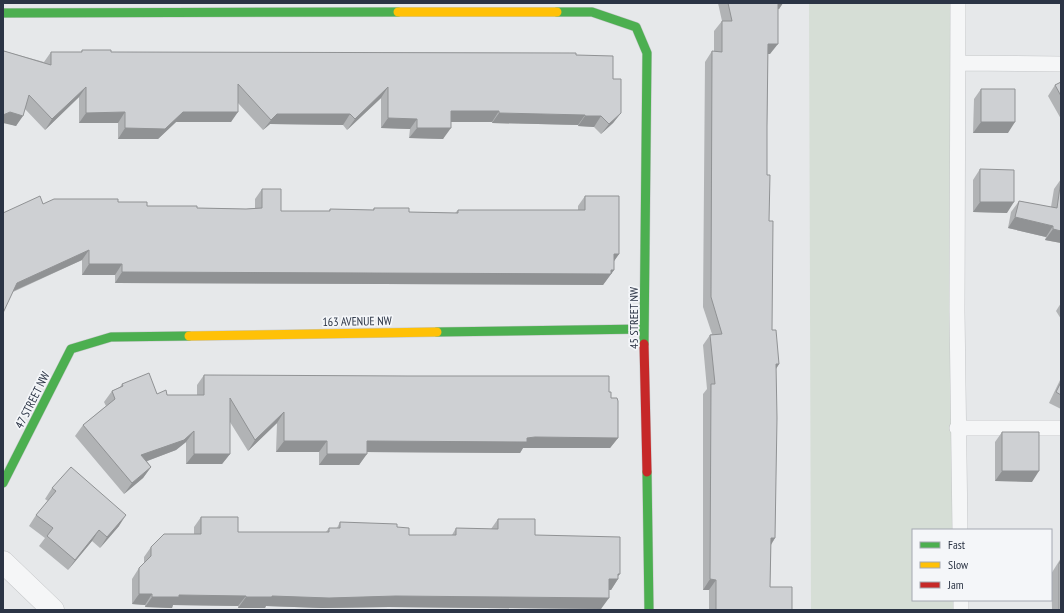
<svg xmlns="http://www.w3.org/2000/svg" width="1064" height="613" font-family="'PT Sans Narrow',sans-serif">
<rect width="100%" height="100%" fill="#e6e8ea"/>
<path fill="#d6ded6" d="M809 3H953L955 530H913V600H954V610H811Z"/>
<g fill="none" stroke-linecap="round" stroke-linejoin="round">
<g stroke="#c4c6c8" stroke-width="16">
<path id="lane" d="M958 3 957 311 960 530
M958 63 1061 64
M957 428H1061
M961 600V610"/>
</g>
<g stroke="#c4c6c8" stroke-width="23">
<path id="street" d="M3 562 53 610"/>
</g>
<g stroke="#c4c6c8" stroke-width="10">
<path id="fast" d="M557 12H592L636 27 647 53 644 344
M3 13 398 12
M437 332 644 329
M647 472 649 610
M3 483 71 349 111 337 189 336"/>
</g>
<g stroke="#c4c6c8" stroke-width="10">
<path id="slow" d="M398 12H557
M189 336 437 332"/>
</g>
<g stroke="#c4c6c8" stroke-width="10">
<path id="jam" d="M644 344 647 472"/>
</g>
<use href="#lane" stroke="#f5f6f7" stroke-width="15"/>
<use href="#street" stroke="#f5f6f7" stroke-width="22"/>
<use href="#fast" stroke="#4caf50" stroke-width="9"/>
<use href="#slow" stroke="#ffc107" stroke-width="9"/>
<use href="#jam" stroke="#c62828" stroke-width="9"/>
</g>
<path fill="#b1b3b5" d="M718 3H783L779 9H778L770 54H768L767 126V175L769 221 772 330 779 364 776 369 775 538 771 545 770 587 792 610H709V590H703V394L707 389 703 345 710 335 712 334 703 307 705 62 712 51H714V31L722 21Z
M82 50 111 52 576 55 613 79 621 113 613 123 601 134 594 127 578 126V125L492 123V122H451L443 139 409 138 410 129 381 128V98L347 130 343 125 270 124 263 130 238 103 231 122H176L158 139H118V123H79V97L45 130 25 109 16 126 3 122V52L4 51 44 62 51 52H81Z
M1061 82V119L1048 96 1055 85Z
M981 89 1008 133H973L974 99Z
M980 169 1007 213 973 212V180Z
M1061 179V243L1045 240 1046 237 1008 228 1011 212 1019 201 1051 207 1054 189Z
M262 189 281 211H329L330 209 373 210 374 208 409 212 455 213 458 210H578V206L585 196 619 254 614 261V270L603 285 115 283V275H82V260L13 292 43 204 118 202 147 206 197 208 246 209 255 208V199Z
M1061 303V319L1056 311Z
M204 375 609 392 611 398 618 438 610 448H523L520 453 367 452 359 465H319V452H276L277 423 248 451 230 422V454L222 464H186V442L176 450 147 461 151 467 143 478 124 494 75 436 83 425 106 406 104 402 112 391 120 387 122 384 157 394 167 395H197V385Z
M1061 378V409L1049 403Z
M1002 432 1032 482 995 481V442Z
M52 488 119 526 100 548 92 541 68 570 39 546 45 538 29 526 36 515 48 501 45 499Z
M201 517 238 532H326L329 528H337L340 522 397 527 409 535H452L456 528 491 529 498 519 535 535 618 576V579L611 590H609L601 609 389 607 322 608 266 606 265 608H238V606L173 605 172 608 145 607V605L132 604V579L139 568 144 564V557L151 547 194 534V527Z
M1061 558V610H1052L1051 574Z"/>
<path fill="#909294" d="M776 3H783L779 9 770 11Z
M768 44H778L770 54H761Z
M86 87 79 97 45 130 52 119Z
M388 87 381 98 347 130 355 119Z
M451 111H499L492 122H444Z
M10 112 23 116 16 126 3 123V115Z
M125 112 118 123H79L86 113Z
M183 112H238L231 122H176L158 139H118L125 128Z
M499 113 585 115 578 125 492 123Z
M621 113 613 123 601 134 609 124Z
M277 114H350L343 125 270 124 263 130 271 120Z
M585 116H601L594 127 578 126Z
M388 118 417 119 410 129 381 128Z
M981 122H1015L1008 133H973Z
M417 128H451L443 139 409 138Z
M980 202H1014L1007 213 973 212Z
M1015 217 1053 226 1046 237 1008 228Z
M1053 229 1061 231V243L1045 240Z
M89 250 82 260 9 293 17 283Z
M614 254H619L612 264Z
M89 264H122L115 275H82Z
M614 270 603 285 115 283 122 272Z
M776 364H779L772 375Z
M284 412 277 423 248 451 255 440Z
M194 431 186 442 176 450 134 466 141 455Z
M535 437 618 438 610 448H523L520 453 359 452 367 441 527 438Z
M284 441H327L319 452H276Z
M194 454H230L222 464H186Z
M327 454H367L359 465H319Z
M151 467 143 478 124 494 132 483Z
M1002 471H1039L1032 482 995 481Z
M126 515 119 526 100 548 107 537Z
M99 530 92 541 68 570 75 560Z
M771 538H775L768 549Z
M618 574H620L615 579H618L611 590H602L609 579Z
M710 579 716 580 709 590H703Z
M139 594H152L145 605 132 604Z
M179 595 246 596 238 606 173 605 172 608 145 607 152 597Z
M272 596H396L609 598 601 609 389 607 322 608 266 606 265 608H238L246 597Z"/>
<path fill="#ced0d3" stroke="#909294" d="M728 3H778V44H768L767 126V175H770L769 221H773L772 330H776L779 364H776L777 418 775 538H771L770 587H792V610H716V580L710 579 711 384H715L710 335 722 334 711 297 712 51 722 52V21H732Z
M82 50H111V52L576 53V55L613 56V79H621V113L609 124 601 116H585V115L499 113V111H451V128H417V119L388 118V87L355 119 350 114H277L271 120 238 84V112H183L165 129 125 128V112L86 113V87L52 119 29 95 23 116 10 112 3 115V53L4 51 51 65V52H82Z
M1061 82V96L1055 85Z
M981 89H1015V122H981Z
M980 169 1014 170V202H980Z
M1061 180V231L1053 229V226L1015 217 1019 201 1057 208Z
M262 189H281V211H330V209L374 210V208H409V212L458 213V210H585V196H619V254H614V270H611V274L122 272V264H89V250L17 283 3 313V213L40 196 43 204 54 199H118V202H147V206H197V208L246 209 262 208Z
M149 373 157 394 166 390 167 395H204V375L408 376H609V392H611V398H617L618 401V438L535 437 527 438V442L367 441V454H327V441H284V412L255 440 230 398V454H194V431L184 440 141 455 151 467 132 483 83 425 115 399 112 391 123 386 122 384Z
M1061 382V395L1056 392Z
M1002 432H1039V471H1002Z
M71 467 126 515 107 537 99 530 75 560 47 536 53 528 36 515 56 491 52 488Z
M201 517H238V532H329V528H340V522L397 524V527L409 528V535H456V528L498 529V519H535V535L620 537V574H618V579H609V598L396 596 329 598 272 596V597H246V596L179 595V597H152V594H139V568L151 556V547L164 534H201Z
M1061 560V610H1059V564Z"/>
<g text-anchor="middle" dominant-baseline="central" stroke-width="3.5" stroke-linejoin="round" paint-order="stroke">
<g font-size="12" fill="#2b3445" stroke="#f4f6f9">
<text transform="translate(633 318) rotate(-90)">45 STREET NW</text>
<text transform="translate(357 321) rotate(-1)">163 AVENUE NW</text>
<text transform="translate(32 400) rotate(-63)">47 STREET NW</text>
</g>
</g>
<rect width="1064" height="613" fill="none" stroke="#2b3445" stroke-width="8"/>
<rect x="912" y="529" width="140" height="72" fill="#f4f6f9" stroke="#a4a8b1"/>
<rect x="920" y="542" width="20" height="6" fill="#4caf50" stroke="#a4a8b1"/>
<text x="948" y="549" font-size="12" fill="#2b3445">Fast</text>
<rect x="920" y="562" width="20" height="6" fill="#ffc107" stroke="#a4a8b1"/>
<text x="948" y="569" font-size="12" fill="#2b3445">Slow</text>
<rect x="920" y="582" width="20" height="6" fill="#c62828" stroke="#a4a8b1"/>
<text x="948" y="589" font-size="12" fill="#2b3445">Jam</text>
</svg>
